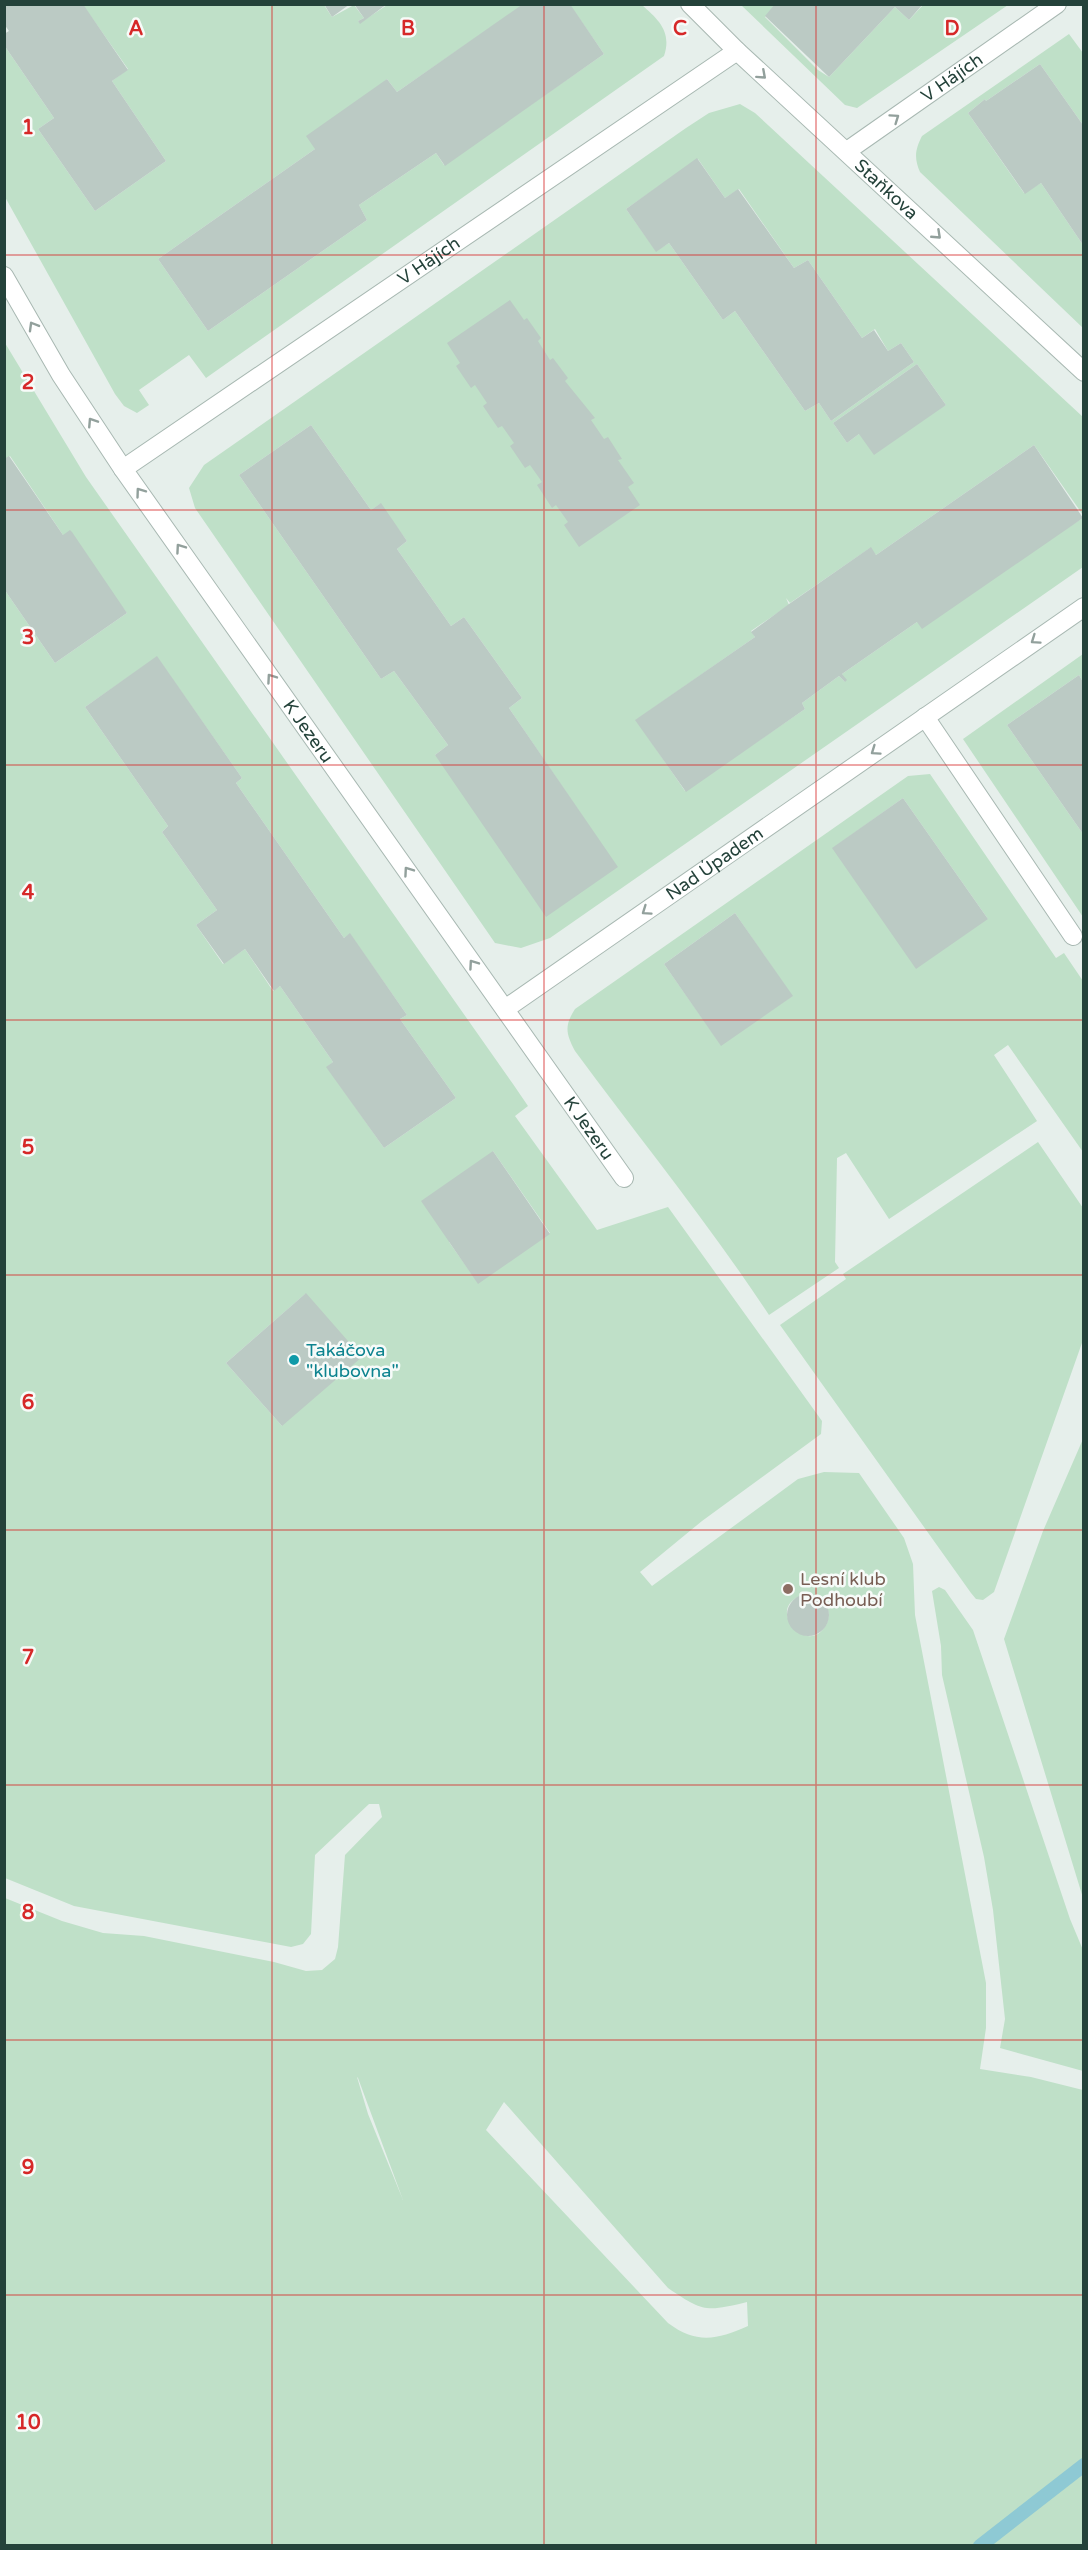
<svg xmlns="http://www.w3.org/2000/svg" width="1088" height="2550" font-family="'Varela Round',sans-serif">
<rect width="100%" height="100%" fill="#e6efeb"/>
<path fill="#bfe0c8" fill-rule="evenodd" d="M83 5H324L332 17 354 5 364 18 358 21 360 23 387 5H523L397 92 387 79 315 149 158 259 208 331 367 220 359 205 436 153 444 165 604 54 570 5H642C659 20 672 32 664 56L206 378 189 355 139 390 149 405 137 413 124 406 115 394 5 197 4 45 54 118 38 129 95 211 166 161 112 81 128 69Z
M741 5H775L765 17 818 70 829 77 895 7 909 20 923 5H1008L857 108 845 105Z
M1069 34 1083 53V125L1040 64 986 101 985 99 968 113 1024 193 1041 183 1083 245V328L920 172C914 158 915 150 922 136Z
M740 104 755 113 1083 417V515L1034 445 876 555 870 548 790 603 786 598 789 605 751 631 755 637 636 720 685 791 805 709 802 703 839 676 845 682 842 674 917 622 1083 518V567L550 938 521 948 495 943 195 508 189 488 204 465 686 128 709 113ZM698 159 725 198 739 189 794 268 808 260 862 338 875 329 888 351 901 343 914 362 831 421 819 403 805 411 735 311 723 320 669 243 656 251 626 209ZM917 364 946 405 859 434 847 443 833 423ZM311 425 371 510 380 504 407 541 397 549 451 626 464 617 522 698 509 708 617 867 435 755 448 745 394 671 381 679 239 475Z
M5 343 86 477 513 1084 528 1106 515 1116 597 1230 668 1207 822 1421 821 1434 702 1521 640 1572 652 1586 798 1479 824 1472 859 1473 904 1538 913 1564 915 1615 986 1983V2028L980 2069 1031 2077 1083 2090V2545H5V1898L62 1921 103 1933 144 1936 274 1962 306 1971 322 1970 335 1959 338 1947 345 1855 382 1817 379 1804H369L315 1855 311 1934 303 1944 291 1947 74 1906 5 1878 4 589 55 663 127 613 63 535 10 456 5 459ZM157 657 242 778 236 783 344 938 350 934 407 1015 400 1019 456 1098 384 1148 327 1067 333 1062 280 986 273 991 245 949 223 964 196 925 217 910 162 832 168 826 85 707ZM493 1151 550 1233 478 1283 449 1242ZM305 1294 282 1426 226 1363ZM809 1594C823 1597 834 1610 826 1625 807 1660 759 1602 809 1594ZM357 2077 358 2078 403 2200 368 2114ZM504 2102 668 2288C703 2312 706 2312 747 2302L748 2326C717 2340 696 2344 668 2323L486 2130Z
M1083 654V682L1079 675 1007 725 1083 834V917L963 739Z
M930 774 1056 958 1064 953 1083 981V1152L1008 1045 994 1055 1037 1121 889 1219 846 1153 837 1158 835 1262 839 1268 769 1315C709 1224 640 1139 575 1051 566 1034 564 1026 575 1009L908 776ZM903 798 988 919 833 848ZM735 913 792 996 721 1045 664 964Z
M1038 1142 1083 1208V1340L994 1592 983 1600 976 1599 971 1593 780 1325 846 1279 843 1274Z
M1083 1439V1898L1004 1639 1043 1531Z
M939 1587 945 1590 973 1630 1070 1919 1083 1950V2071L1000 2048 1005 2019 993 1910 984 1857 942 1675 941 1646 932 1591Z"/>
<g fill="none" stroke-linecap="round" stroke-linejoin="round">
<path stroke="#8ec9d4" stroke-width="14" d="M980 2546 1084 2465"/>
</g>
<path fill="#bbcac4" d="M4 4H83L128 70 112 81 166 161 95 211 38 129 54 118 4 45V34L9 31 4 24Z
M324 4H350L332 17Z
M354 4H387L360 24 358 21 364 18Z
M523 4H570L604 54 445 166 436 153 359 205 367 220 208 331 158 259 315 149 306 136 387 79 397 92Z
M775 4H923L909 20 895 7 829 77 765 16Z
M1040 64 1083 125V245L1041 183 1025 194 968 113 985 99 986 101Z
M697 158 725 198 738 189 794 268 808 260 862 338 874 330 888 351 901 343 914 362 831 421 819 403 805 411 735 311 723 320 669 243 656 252 626 209Z
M510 300 524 320 527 318 541 338 538 341 550 360 553 358 568 378 565 381 595 418 591 420 604 439 608 437 622 459 618 460 634 483 628 487 640 505 579 547 564 525 568 522 556 505 552 508 537 485 542 482 530 465 525 468 510 446 514 443 502 426 498 428 483 406 487 403 475 385 471 388 456 366 460 363 447 343Z
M917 364 946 405 874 455 859 434 847 443 833 423Z
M311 425 371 510 381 503 407 541 397 549 451 626 464 617 522 698 509 708 618 867 546 917 435 755 448 745 394 671 381 679 239 475Z
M1034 445 1083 518 922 629 917 622 842 674 847 680 845 682 839 676 802 703 805 709 686 792 635 720 755 637 751 632 789 604 871 547 876 555Z
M9 456 63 535 70 530 72 532 127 613 55 663 4 589V459Z
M157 656 242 778 236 783 344 938 350 933 407 1015 400 1019 456 1098 384 1148 326 1067 333 1062 280 986 274 991 245 949 224 964 196 925 217 910 162 832 168 826 85 707Z
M1079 675 1083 682V834L1007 725Z
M903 798 988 919 916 969 832 848Z
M735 913 793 996 721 1046 664 964Z
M493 1151 550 1234 478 1284 421 1201Z
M306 1293 362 1357 282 1426 226 1363Z
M787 1615a21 21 0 1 1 42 0a21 21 0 1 1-42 0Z"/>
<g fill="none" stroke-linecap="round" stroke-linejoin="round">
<g stroke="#a8b8b2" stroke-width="20">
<g id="minor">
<path id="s1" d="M690 4 737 51 1084 372"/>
<path id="s2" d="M847 151 1057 4"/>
<path id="s3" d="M4 276 61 375 123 469 624 1178"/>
<path id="s4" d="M123 469 737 51"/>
<path d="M925 717 1073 936"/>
<path id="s5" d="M505 1009 1084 607"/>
</g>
</g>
<use href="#minor" stroke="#fff" stroke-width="18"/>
</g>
<defs><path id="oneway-chevron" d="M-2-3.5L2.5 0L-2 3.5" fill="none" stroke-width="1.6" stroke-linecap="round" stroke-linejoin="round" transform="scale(1.5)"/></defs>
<g stroke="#92a09c">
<use href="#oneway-chevron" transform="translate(762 75) rotate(42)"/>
<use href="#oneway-chevron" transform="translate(895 118) rotate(-35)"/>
<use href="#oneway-chevron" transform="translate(937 235) rotate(43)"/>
<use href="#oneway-chevron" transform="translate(33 326) rotate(-120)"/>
<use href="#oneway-chevron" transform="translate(92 422) rotate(-123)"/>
<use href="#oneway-chevron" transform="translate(140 492) rotate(-126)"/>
<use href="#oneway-chevron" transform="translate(180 548) rotate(-125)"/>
<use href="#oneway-chevron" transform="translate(1035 640) rotate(145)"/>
<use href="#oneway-chevron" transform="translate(271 678) rotate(-125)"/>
<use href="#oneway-chevron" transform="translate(875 751) rotate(145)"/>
<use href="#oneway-chevron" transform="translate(408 871) rotate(-125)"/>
<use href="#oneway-chevron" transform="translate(646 911) rotate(145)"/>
<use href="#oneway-chevron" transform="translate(473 964) rotate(-125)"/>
</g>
<path fill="none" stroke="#d62828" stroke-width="1.5" stroke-opacity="0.55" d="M272 4V2546M544 4V2546M816 4V2546M4 255H1084M4 510H1084M4 765H1084M4 1020H1084M4 1275H1084M4 1530H1084M4 1785H1084M4 2040H1084M4 2295H1084"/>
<circle fill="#0f9aa8" stroke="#f7fbf9" stroke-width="2" cx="294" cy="1360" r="6"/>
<circle fill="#8d6e63" stroke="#f7fbf9" stroke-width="2" cx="788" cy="1589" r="6"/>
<g text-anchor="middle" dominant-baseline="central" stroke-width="5" stroke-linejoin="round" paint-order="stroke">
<g font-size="18" fill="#24423a" stroke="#f7fbf9">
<text stroke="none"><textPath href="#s2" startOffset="128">V Hájích</textPath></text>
<text stroke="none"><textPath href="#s1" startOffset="270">Staňkova</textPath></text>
<text stroke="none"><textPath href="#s4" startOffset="370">V Hájích</textPath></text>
<text stroke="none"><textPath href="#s3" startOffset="548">K Jezeru</textPath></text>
<text stroke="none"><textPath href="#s5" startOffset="255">Nad Úpadem</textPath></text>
<text stroke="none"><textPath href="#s3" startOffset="1034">K Jezeru</textPath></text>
</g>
<g font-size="18" fill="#0d838f" stroke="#f7fbf9" text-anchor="start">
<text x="306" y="1350">Takáčova<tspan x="306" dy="21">"klubovna"</tspan></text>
</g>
<g font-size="18" fill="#785e54" stroke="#f7fbf9" text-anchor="start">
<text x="800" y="1579">Lesní klub<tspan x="800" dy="21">Podhoubí</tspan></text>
</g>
</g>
<g font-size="20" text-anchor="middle" font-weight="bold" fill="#d62828" stroke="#f7fbf9" stroke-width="5" stroke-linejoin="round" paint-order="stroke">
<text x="136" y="35">A</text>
<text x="408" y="35">B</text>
<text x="680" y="35">C</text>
<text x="952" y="35">D</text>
<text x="28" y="134">1</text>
<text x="28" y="389">2</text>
<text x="28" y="644">3</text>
<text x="28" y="899">4</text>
<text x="28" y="1154">5</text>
<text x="28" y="1409">6</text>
<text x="28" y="1664">7</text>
<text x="28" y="1919">8</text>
<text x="28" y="2174">9</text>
<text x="28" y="2429">10</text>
</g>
<rect width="1088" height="2550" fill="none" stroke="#24423a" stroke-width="12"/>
</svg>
